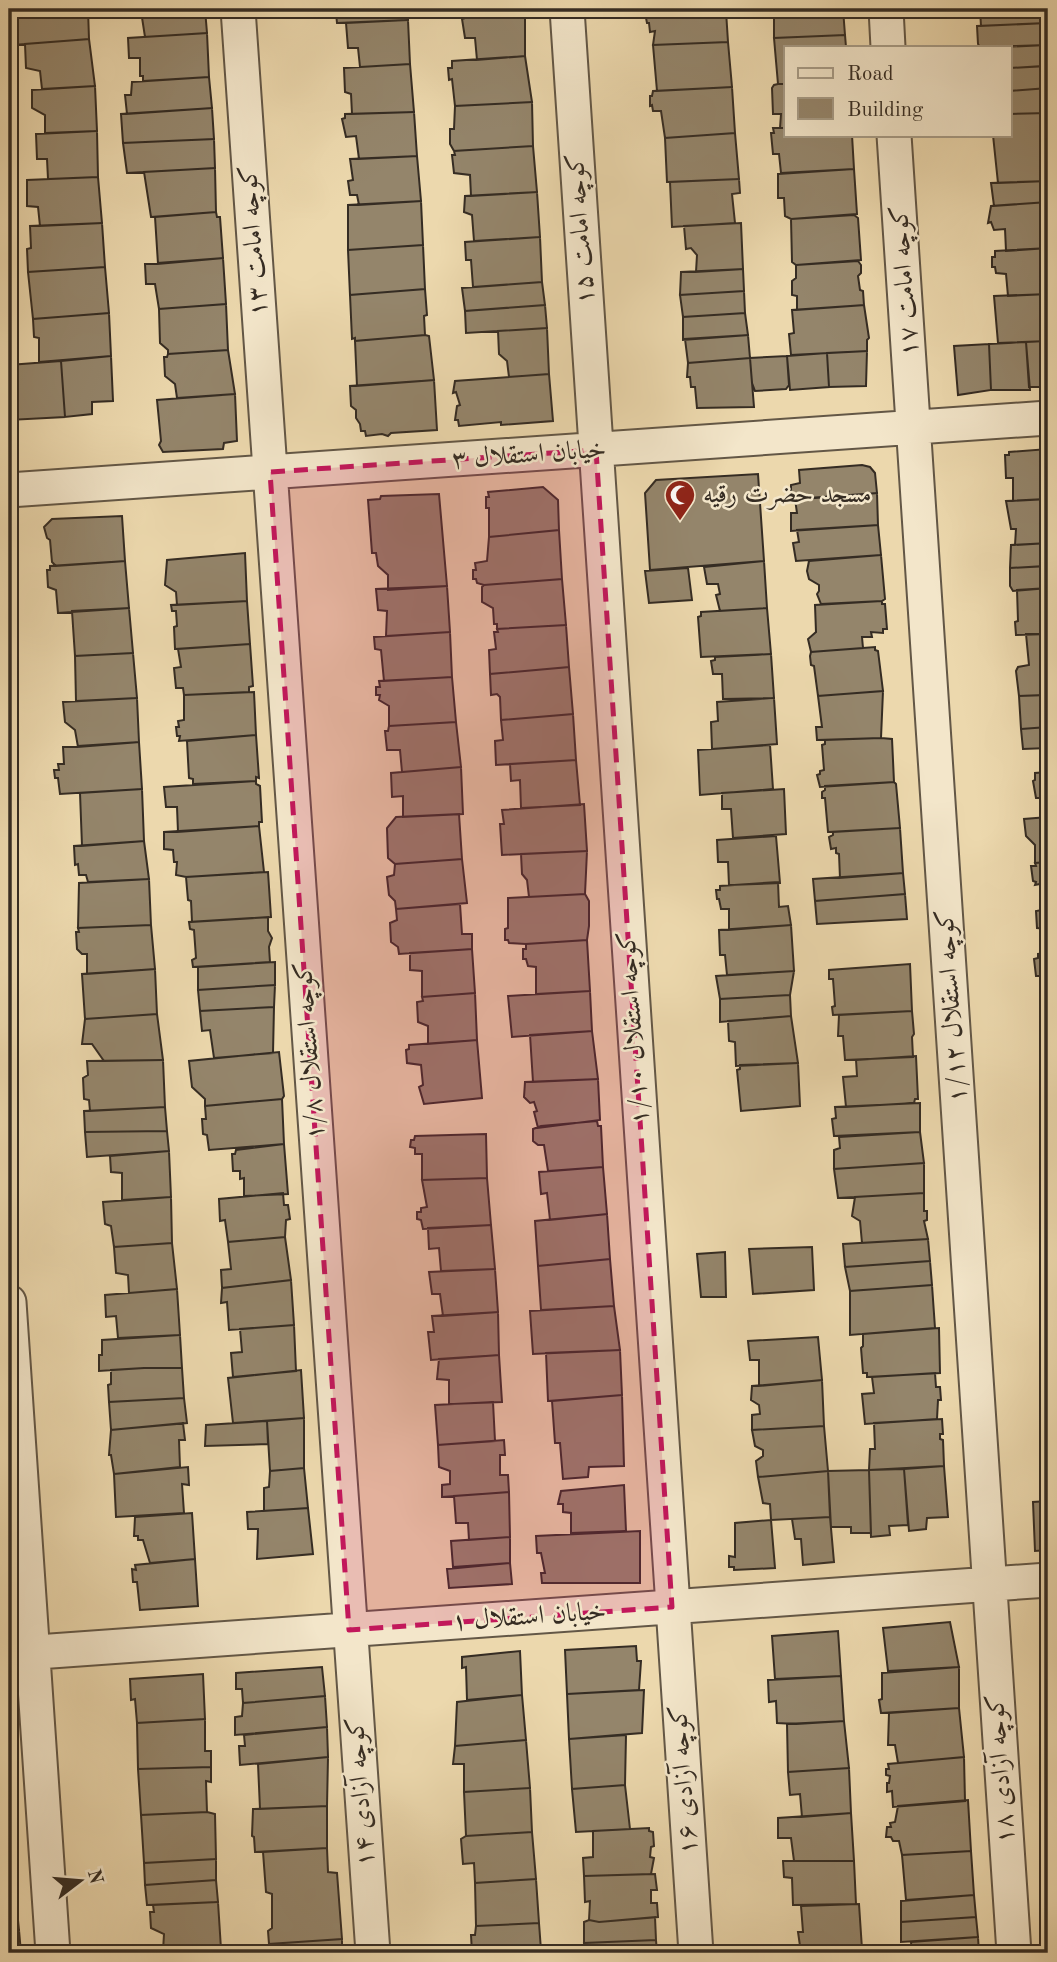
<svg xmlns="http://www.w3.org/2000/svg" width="1057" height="1962" font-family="'Old Standard TT',Amiri,serif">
<rect width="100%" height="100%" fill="#ecd8ad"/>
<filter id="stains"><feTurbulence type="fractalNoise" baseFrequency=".00286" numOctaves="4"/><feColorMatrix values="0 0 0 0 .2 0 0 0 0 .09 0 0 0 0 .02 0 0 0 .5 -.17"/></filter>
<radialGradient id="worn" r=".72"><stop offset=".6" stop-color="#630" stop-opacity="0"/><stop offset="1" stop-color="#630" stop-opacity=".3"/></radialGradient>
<path fill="#94856b" stroke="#352c23" stroke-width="2" d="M9 9H88L89 39 13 45 11 25H9Z
M139 9H205L207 33 145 37 141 11Z
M339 9H407L408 20 337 23 336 13H340Z
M449 9H525L453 15Z
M525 9V56L477 60 475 38H465L462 19 465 18 464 14Z
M653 9H726V11L652 18Z
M770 9H843L845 35 774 38V15H770Z
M980 9H1044L1046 23 981 26Z
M726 11 728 42 653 45 655 31 650 32 649 23H647L646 18Z
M408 20 410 64 360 67 358 48H348L346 23Z
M1046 23 1047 45 980 47 978 44 977 26Z
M207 33 209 77 143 81V76H140V58H129L128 38Z
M845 35 846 47H786V84H778L774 38Z
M89 39 95 86 42 89 40 71 26 68 25 44Z
M728 42 732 87 657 91 653 45Z
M1047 45 1048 53 1042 54 1043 66 1010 68V47H1004Z
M525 56 532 102 455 106 452 79 449 80 448 68H452V61Z
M410 64 414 112 352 114 351 94 345 92 344 68Z
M1048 66V88L1010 91V68Z
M209 77 212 108 127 114 125 95H131L132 82Z
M778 84H786V128H780L781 114H773L772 88 774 85Z
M95 86 97 131 45 133V115L32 108V90Z
M732 87 735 133 665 138 661 111H653L652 105 650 106V96H652L653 91Z
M1048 88V113L1010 114V91Z
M532 102 533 146 454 151 450 144V129H454L455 106Z
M212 108 214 139 123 143 121 114Z
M414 112 417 156 359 159 356 136 346 137 342 119 345 118V114Z
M1048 113V181L998 183 993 135H1010V114Z
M773 128H786V135H852L854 169 781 173 779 154H773L771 133H774Z
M97 131 98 177 48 179 47 159H37L36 134Z
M735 133 739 179 667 182 665 138Z
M214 139 215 168 127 173 123 143Z
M533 146 537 192 471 196 470 175 454 173 452 155H455L454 151Z
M417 156 421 201 359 205 357 195H350L348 181 353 180 350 159Z
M215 168 216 212 151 217 144 172Z
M854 169 857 214 791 219 785 216 784 198H778V174Z
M98 177 102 223 40 226 38 207 27 206V180Z
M739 179 740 193 732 194 735 223 672 227 670 182Z
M1048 181V202L994 206 991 183Z
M537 192 540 237 474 241 472 215 464 212 465 196Z
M421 201 423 245 348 250V205Z
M1048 202V248L1006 251 1005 229 994 230 991 222 988 223 991 206Z
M216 212 217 217H220L223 258 158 264 155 217Z
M854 215 858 218 861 260 796 265 792 262 791 219Z
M102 223 105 267 28 272 27 249 31 248 30 226Z
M741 223 743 269 696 272 697 255 691 248 686 249 684 226Z
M540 237 542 282 473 287 471 260H466L465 242Z
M423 245 425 289 350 295 348 250Z
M1048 248V294L1008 296 1006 274 996 273 995 267H992V257H995V251Z
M223 258 226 304 159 309 155 284H146L145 264Z
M858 261 861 265V273L858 276 860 290 863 291 864 305 797 310V296L792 295V281L796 278V265Z
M105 267 109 313 33 319 28 272Z
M743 269 744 291 680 295 681 272Z
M542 282 545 305 465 311 462 288Z
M425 289 427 315 424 316 425 335 355 341V338L352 339 350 295Z
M744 291 745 313 683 317 680 295Z
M1048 294V341L998 343 994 296Z
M226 304 228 350 168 354V350L160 343 159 309Z
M545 305 547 328 466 333 465 311Z
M864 305 869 338 867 340V351L791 355 789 334 794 333 792 310Z
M109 313 111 356 39 362V338L34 337 33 319Z
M745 313 748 335 683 340V317Z
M547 328 549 374 509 377 507 361 499 354 498 331Z
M425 335 429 336 434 380 357 386 355 341Z
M748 335 750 358 688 363 685 339Z
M1047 341 1048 387H1029L1026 342Z
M1026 342 1030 390H991L989 344Z
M989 344 991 390 958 395 954 346Z
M228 350 235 394 177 398 175 384 165 376 164 357H167L168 354Z
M867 351 866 386 829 387 827 353Z
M827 353 829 387 790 390 787 356Z
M111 356 113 401 92 402V414L65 417 61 361Z
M787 356 789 385 786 389 755 391 752 383 750 358Z
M750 358 754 407 697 408 695 387H691L690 377H687L688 363Z
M61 361 65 417 9 420V365Z
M549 374 553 421 501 425V422L459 426 458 420H455L457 406 460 405 456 392 453 393 455 381Z
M434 380 437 430 391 433 388 436 382 434 366 436 365 431H361L360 424 356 418V410L351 406 350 386Z
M235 394 237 441 224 443 223 449 163 452 159 445 161 441 157 400Z
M1048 449V499L1013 501V478H1006L1005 455H1009V452Z
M862 465 870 467 875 473 877 493 791 500V485L800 483 799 470Z
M758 474 764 561 650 570 645 493 656 480Z
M543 487 558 500 559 530 489 537V508H486V497H489L488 492Z
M877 493 878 525 791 531V513H797L795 499Z
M439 494 447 586 388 590V575L378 566 376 553H372L368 500 380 499 381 496Z
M1046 499H1048V543L1015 545 1016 529H1011L1006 501Z
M122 516 125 561 56 566 52 562 50 540 47 538 44 527 52 519Z
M878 525 881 555 796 561 793 543 799 542 797 530Z
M559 530 562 579 484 585 477 583 476 579H473V570H476L475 563 487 561 489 537Z
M1048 543V566L1010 568 1011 545Z
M245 553 247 601 177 605 176 592 165 585 167 560Z
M881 555 885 599 882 601 821 604 817 594 819 591V585L809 579 807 571 809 561Z
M125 561 129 608 58 613 56 590 48 587 47 570H50V566Z
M764 561 767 608 720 611 716 595 720 594 718 584H707L704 567Z
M1045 566H1048V588L1013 591 1010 586V568Z
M688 568 692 600 649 603 645 571Z
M562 579 566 625 497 629V624H494L493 608 482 602V587L484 585Z
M447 586 450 632 386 636 387 611 378 610 376 589Z
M1048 588V634L1016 635 1015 622 1018 621 1017 590Z
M247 601 250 644 175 649 174 627 177 626 176 611H172L171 605Z
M882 601V604H885L887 629H883V633L871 632 872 637H862L863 648 811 652 808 639 816 632 815 605Z
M129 608 133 653 75 656 72 611Z
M767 608 771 654 701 657 698 617 701 616V612Z
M566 625 569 667 490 674 489 650 496 649 494 632H498L497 629Z
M450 632 452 677 384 681 381 650 375 649 374 637Z
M1026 634H1048V695L1019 696 1016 671 1018 667 1029 665Z
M250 644 253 686 249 687V692L184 695 183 688H176L174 668 181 667 178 649Z
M875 647V650L878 651 883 691 818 696 814 666 811 665 810 656 811 652Z
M133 653 137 698 76 701 75 656Z
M771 654 774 698 723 699 722 674H713L711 661 715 660V657Z
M569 667 573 714 501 720 500 697 497 694 491 695 490 674Z
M452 677 456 722 389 726V706L379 700 380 695H376V687H380L379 681Z
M883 691 881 738 817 740 816 727H822L818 696Z
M254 692 256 735 179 741 180 736H177L176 727H179L178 721 184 720V695Z
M1044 695H1048V727L1021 729 1019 696Z
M137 698 139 742 78 747 75 730 65 722 63 702Z
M774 698 777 744 712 749 711 722 718 721 717 702Z
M573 714 576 760 496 765 495 741 503 740 501 720Z
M456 722 461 767 402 772 400 750H387L385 731H388L389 726Z
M1048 727V748L1023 749 1021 729Z
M256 735 259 778 256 777V781L193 784V779L189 778 187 741Z
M881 738 892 739 894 782 820 787 817 775 820 774V771L824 770 822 745 825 744V740Z
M139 742 142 789 60 794 58 778H55L54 770H59L58 764H64L63 747Z
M770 745 773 789 700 795 698 750Z
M576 760 580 805 521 808 520 780 511 781 510 764Z
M461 767 463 814 403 817V796L392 797 391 773Z
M1048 772V817L1047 818 1046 798H1036L1033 781 1035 780V773Z
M256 781V784L260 786 262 822H259V826L178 832 177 807H166L164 787Z
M894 782 896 784 900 828 828 832 825 798H822V792L825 790V786Z
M142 789 144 841 82 846 80 793Z
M784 789 786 834 733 838 731 809H722V793Z
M584 804 587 851 502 855 500 824H504L502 810Z
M459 814 462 859 395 864 388 858 387 828 396 817Z
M1048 817V862L1035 863V845L1026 836 1024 819Z
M259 826 264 872 186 877 176 875 177 862H174L173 850 164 849V832Z
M900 828 903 873 840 878 839 854 836 853V848L831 849 829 837 833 835V832Z
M776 836 780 883 729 885 728 862H718L717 840Z
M144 841 149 879 88 882 86 875H79L78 864 75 865 74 846Z
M587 851 585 894 529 897 527 880 522 874 521 854Z
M462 859 467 903 396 909 395 901 389 895 387 877 394 875 395 864Z
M1048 862V909L1044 910 1042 894 1040 884 1035 885 1036 882 1033 881 1031 866H1036L1035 863Z
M268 872 271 917 192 922 191 901 188 900 186 877Z
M903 873 905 894 815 901 813 879Z
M149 879 151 925 78 928 79 883Z
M778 882 779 907 788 906 791 925 729 930V909H721L719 899H717L716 890H720V886Z
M585 894 589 901V926L587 940 526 944 509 943 508 940H505V929L508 928V898Z
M905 894 907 919 817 924 815 901Z
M460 904 462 934H472V949L399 954 398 947 391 942 390 923 397 920 396 909Z
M1048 909V929L1037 928 1036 911Z
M268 917V931L272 938 269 947 270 962 193 967 192 960 196 958 194 930 190 929 189 922Z
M151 925 155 969 87 974V954H82L77 949 76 932H79L78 928Z
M791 925 794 971 727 975 725 955H720L719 930Z
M587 940 590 991 536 994V967L528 966 526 959H523V949H526V944Z
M472 949 475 993 422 997V971L410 970V953Z
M1048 953V1001H1046L1045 997H1042L1040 976H1036L1034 959 1038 958V954Z
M275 962V985L198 990V967Z
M910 964 912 1011 833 1015 832 1007 835 1006 833 979H829V970Z
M155 969 157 1014 85 1019 82 974Z
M794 971 790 995 720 999 716 976Z
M275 985 274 1007 200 1011 198 990Z
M590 991 592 1031 512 1037 508 996Z
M475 993 477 1040 428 1044V1026L418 1022 417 1002 423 1001 422 997Z
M790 995 791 1016 720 1022V999Z
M274 1007 273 1053 214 1058 210 1030 202 1031 200 1011Z
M912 1011 914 1034 912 1037 913 1057 845 1060 843 1036H838L839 1015Z
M157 1014 163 1060 104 1061 92 1044H82L85 1019Z
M791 1016 798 1063 736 1066 735 1042 729 1041 728 1021Z
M592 1031 598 1079 533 1082 530 1035Z
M477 1040 482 1098 424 1104 419 1087 423 1085 421 1065 407 1063 406 1050 409 1049V1045Z
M279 1052 284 1096 282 1099 205 1106V1099L192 1087 189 1061Z
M916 1056 918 1099H915L914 1103 846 1107 843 1077 857 1076 856 1060Z
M163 1060 165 1107 90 1111 89 1100 84 1099 83 1078 88 1075 87 1061Z
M798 1063 800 1106 741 1111 737 1070 740 1069V1065Z
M598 1079 600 1120 538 1128 534 1112 537 1111 534 1102 530 1103 524 1097 525 1082Z
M282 1099 284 1144 209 1150 207 1135 203 1134 202 1119H206L205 1106Z
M920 1103V1132L834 1136 832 1119 836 1118 835 1107Z
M165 1107 167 1131 85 1132 84 1111Z
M597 1121 598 1126H601L603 1167 548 1171 544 1145H538L533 1141V1129L541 1126Z
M167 1131 169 1151 87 1157 85 1132Z
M920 1132 924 1163 834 1169V1150L840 1148 839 1137Z
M486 1134 487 1178 422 1180V1154H415V1148L410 1147 411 1140H414L415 1136Z
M284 1144 288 1194 244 1196V1178L240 1179V1171H233L232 1154H235L236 1150Z
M169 1151 171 1197 122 1200V1173L111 1172 110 1156Z
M924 1163V1193L838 1198 834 1169Z
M603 1167 607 1214 550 1220 547 1193 541 1194 539 1172Z
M487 1178 491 1225 423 1229 421 1220 417 1219V1212H421V1208L427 1207 422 1180Z
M283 1193 284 1205H288L290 1219 286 1220 285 1237 228 1242 225 1220 220 1221 219 1199Z
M924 1193V1211H927V1220L924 1221 928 1239 862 1243 860 1221 852 1216 855 1197Z
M171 1197 172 1243 114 1247 111 1226 105 1224 103 1202Z
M607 1214 610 1259 538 1266 535 1221Z
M491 1225 495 1269 441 1271 439 1248 429 1249 428 1228Z
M285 1237 291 1280 222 1288 221 1270 231 1269 228 1242Z
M928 1239 930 1261 845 1267 843 1244Z
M172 1243 177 1289 129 1293 128 1275 116 1273 114 1247Z
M812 1247 814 1290 753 1294 749 1249Z
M725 1252 726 1297H701L697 1254Z
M610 1259 614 1306 541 1310 538 1266Z
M930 1261 932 1285 850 1291 845 1267Z
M495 1269 498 1312 443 1316 440 1294H432L429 1272Z
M291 1280 294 1325 229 1330 227 1302 221 1303 222 1288Z
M932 1285 935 1328 850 1335V1291Z
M177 1289 180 1335 118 1338 116 1316 106 1317 105 1295Z
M614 1306 620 1350 533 1354 530 1311Z
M498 1312 499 1355 431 1360 428 1332H434L432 1316Z
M294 1325 296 1371 233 1377 231 1353 242 1352 240 1329Z
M939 1328 940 1373 867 1377V1373H863L861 1348 863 1346V1334Z
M180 1335 182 1368H144L99 1371V1355H102V1340Z
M818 1337 822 1380 759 1386V1360H750L748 1341Z
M620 1350 622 1395 548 1401 546 1353Z
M499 1355 502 1402 449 1404V1380L437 1379 439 1359Z
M144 1368H182L184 1398 109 1402 108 1385 111 1384V1370Z
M301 1370 304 1418 233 1423 228 1378Z
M935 1373 936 1387H940L941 1400H938L937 1419 865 1424 862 1394 874 1393 872 1377Z
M822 1380 824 1426 752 1430V1415L760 1414 759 1405 751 1400 752 1386Z
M622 1395 624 1466 589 1467 588 1477 563 1479 560 1443H555L552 1401Z
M184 1398 187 1423 111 1430 109 1402Z
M493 1402 495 1441 438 1445 435 1405Z
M304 1418V1468L270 1471 267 1421Z
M942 1419 943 1434H940V1439L943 1440 944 1466 869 1470 870 1449H875L874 1423Z
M267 1421 268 1444 205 1446 206 1425Z
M183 1423 185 1440H179L180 1467 114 1474 111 1455H109L111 1430Z
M824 1426 828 1471 758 1477 756 1461 763 1456V1450L755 1446 752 1430Z
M504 1440 505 1455H500V1475H508L509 1492 442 1497V1485L450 1484V1471L439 1467 438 1445Z
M944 1466 948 1517 927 1518 926 1529 909 1531 904 1469Z
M188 1467 189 1485 182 1484 184 1513 116 1517 114 1474Z
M304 1468 308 1508 264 1511V1488L269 1487 270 1471Z
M904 1469 908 1525 889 1526 890 1535 871 1537 869 1470Z
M869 1470 871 1533H851V1527H831L828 1471Z
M828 1471 830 1517 771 1520 770 1504 763 1503 758 1477Z
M624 1485 626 1531 571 1533V1513L563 1512V1504H558L561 1491Z
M509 1492 510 1537 469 1540 468 1523H456L454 1496Z
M1048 1501V1550L1035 1551 1033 1502Z
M308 1508 313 1554 257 1559 258 1529H248L247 1512Z
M192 1513 195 1559 150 1563 143 1540H138V1536H134L135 1517Z
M830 1517 834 1562 803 1565 801 1539H795L792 1519Z
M771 1520 775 1568 734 1570V1567H729V1556L735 1557V1523Z
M640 1531V1583H542L541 1573H545L541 1553H537L536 1536Z
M510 1537V1563L453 1567 451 1541Z
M195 1559 198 1606 140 1610 137 1582H133L132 1569 136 1570 135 1565Z
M510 1563 512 1584 449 1588 447 1569Z
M950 1622 959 1667 888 1671 883 1628Z
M838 1631 841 1676 775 1679 772 1636Z
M636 1646 637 1661H641L639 1690 567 1694 565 1650Z
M520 1651 522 1695 467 1700 466 1667 462 1668V1657Z
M322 1667 325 1696 243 1703 242 1689H236V1673Z
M959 1667V1708L881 1713 879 1700 882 1699V1673Z
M203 1674 205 1719 137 1723 135 1699 131 1700 130 1679Z
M841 1676 844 1721 796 1724 777 1723 776 1701 769 1702 768 1680Z
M644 1690 642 1733 569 1739 567 1694Z
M522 1695 526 1740 455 1746 457 1702Z
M325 1696 327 1727 235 1735V1717L242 1716 243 1703Z
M959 1708 964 1757 898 1763 895 1745H888L889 1713Z
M205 1719V1751H211V1767L138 1769 137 1723Z
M844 1721 849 1768 788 1772 787 1724Z
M327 1727 328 1757 240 1765 239 1746H245L244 1735Z
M626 1735 625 1785 572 1789 569 1739Z
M526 1740 530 1788 464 1792V1764H453L455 1746Z
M328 1757 327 1806 260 1809 258 1764Z
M964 1757 965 1801 893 1807 892 1791 887 1792V1783H889L890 1776 886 1775V1769H889L888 1764Z
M211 1767V1782L206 1781 207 1812 141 1815 138 1769Z
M849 1768 851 1813 802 1817 800 1794 790 1795 788 1772Z
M9 1778 12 1827H9Z
M625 1785 630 1829 576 1832 572 1789Z
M530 1788 532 1832 466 1836 464 1792Z
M968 1800 971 1851 902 1855 899 1841H893L891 1837H886L887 1827H891L890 1823 895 1822 898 1806Z
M327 1806V1848L255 1852 254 1837 252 1836 253 1809Z
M207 1812 215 1814 216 1859 144 1863 141 1815Z
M851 1813 854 1861H794L791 1838H778V1818Z
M9 1827H12L14 1870 9 1871Z
M649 1828V1831L653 1832 654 1846 651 1847 650 1857 654 1858 651 1874 584 1876 583 1858 593 1857V1831Z
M532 1832 536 1879 475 1883 474 1863 463 1864 461 1839 466 1836Z
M327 1848 328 1872 337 1873 342 1939 269 1944 268 1931 272 1928V1894L266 1892 263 1852Z
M971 1851 974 1895 906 1900 902 1855Z
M216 1859V1880L145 1885 144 1863Z
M783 1861H854L856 1904 793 1905 792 1878 784 1877Z
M14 1870 16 1901 9 1902V1871Z
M655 1874 657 1890H651V1903H657L658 1917 599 1922 589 1920 590 1901 585 1902 584 1876Z
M536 1879 539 1923 476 1926 475 1883Z
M216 1880 218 1902 147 1905 145 1885Z
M974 1895 976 1917 901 1922V1901Z
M16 1901 19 1930 9 1931V1902Z
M218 1902 221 1949 163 1951 164 1934 151 1928 150 1912H154L153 1905Z
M859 1904 862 1949 801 1953 798 1932H803L801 1906Z
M655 1917 656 1940 584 1943V1922L589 1920 599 1922Z
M976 1917 978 1937 901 1942V1922Z
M539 1923 541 1950 472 1953 471 1935H475L476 1926Z
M19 1930 21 1953H9V1931Z
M978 1937 979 1953H912L911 1942Z
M342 1939V1953H270L269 1944Z
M656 1940 657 1953H585L584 1943Z
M221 1949 222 1953 152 1952 163 1951Z
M862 1949V1953H796L832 1951Z
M541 1950V1953H490Z"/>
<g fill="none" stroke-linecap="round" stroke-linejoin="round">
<g stroke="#635746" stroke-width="37">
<path id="minor" d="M238 9 373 1953
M567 9 696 1953
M886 9 888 47
M894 135 1014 1953
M9 490 1048 418
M9 1302 53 1953
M9 1654 1048 1580"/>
</g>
<use href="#minor" stroke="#f3e6ca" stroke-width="33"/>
</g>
<path fill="#c2185b" fill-opacity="0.2" stroke="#c2185b" stroke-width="5" stroke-dasharray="14 9" stroke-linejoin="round" d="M596 450 672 1607 349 1630 270 472Z"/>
<defs>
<g id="mosque-pin" transform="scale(1.575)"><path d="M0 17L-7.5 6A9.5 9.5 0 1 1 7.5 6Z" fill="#8f2418" stroke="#f3e6ca"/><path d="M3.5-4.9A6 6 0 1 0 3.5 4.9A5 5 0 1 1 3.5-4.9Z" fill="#fff"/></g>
</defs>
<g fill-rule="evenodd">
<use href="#mosque-pin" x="680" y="495"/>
</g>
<g text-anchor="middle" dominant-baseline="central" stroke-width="5" stroke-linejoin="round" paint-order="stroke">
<g font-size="26" fill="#352c23" stroke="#f3e6ca">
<text transform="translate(581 229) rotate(-94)">کوچه امامت ۱۵</text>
<text transform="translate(254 241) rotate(-94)">کوچه امامت ۱۳</text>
<text transform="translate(905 281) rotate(-94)">کوچه امامت ۱۷</text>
<text transform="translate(529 455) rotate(-4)">خیابان استقلال ۳</text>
<text transform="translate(952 1006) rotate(-94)">کوچه استقلال ۱/۱۲</text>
<text transform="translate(634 1028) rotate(-94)">کوچه استقلال ۱/۱۰</text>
<text transform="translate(310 1051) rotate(-94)">کوچه استقلال ۱/۸</text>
<text transform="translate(529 1617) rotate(-4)">خیابان استقلال ۱</text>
<text transform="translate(1001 1769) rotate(-94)">کوچه آزادی ۱۸</text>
<text transform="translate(684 1780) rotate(-94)">کوچه آزادی ۱۶</text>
<text transform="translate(361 1792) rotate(-94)">کوچه آزادی ۱۴</text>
</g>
<g font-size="26" fill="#352c23" stroke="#f3e6ca" text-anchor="start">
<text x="703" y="495">مسجد حضرت رقیه</text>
</g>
</g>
<rect width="1057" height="1962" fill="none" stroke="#ecd8ad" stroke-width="35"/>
<rect x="10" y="10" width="1036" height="1941" fill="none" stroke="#352c23" stroke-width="3.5"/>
<rect x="18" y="18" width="1022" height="1927" fill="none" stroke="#352c23" stroke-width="2"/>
<rect x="784" y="46" width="228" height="91" fill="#f3e6ca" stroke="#a79c87" stroke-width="2"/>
<rect x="798" y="68" width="35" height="10" fill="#f3e6ca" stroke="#a79c87" stroke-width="2"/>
<text x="847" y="80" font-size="21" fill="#352c23">Road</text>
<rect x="798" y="98" width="35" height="21" fill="#94856b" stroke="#a79c87" stroke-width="2"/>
<text x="847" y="116" font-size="21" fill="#352c23">Building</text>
<g transform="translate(80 1881) rotate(74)" stroke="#f3e6ca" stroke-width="5" paint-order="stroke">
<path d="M0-5L12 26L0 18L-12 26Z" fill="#352c23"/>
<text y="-10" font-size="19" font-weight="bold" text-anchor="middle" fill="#352c23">N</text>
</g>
<rect width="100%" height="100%" filter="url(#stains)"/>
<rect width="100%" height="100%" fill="url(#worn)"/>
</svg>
